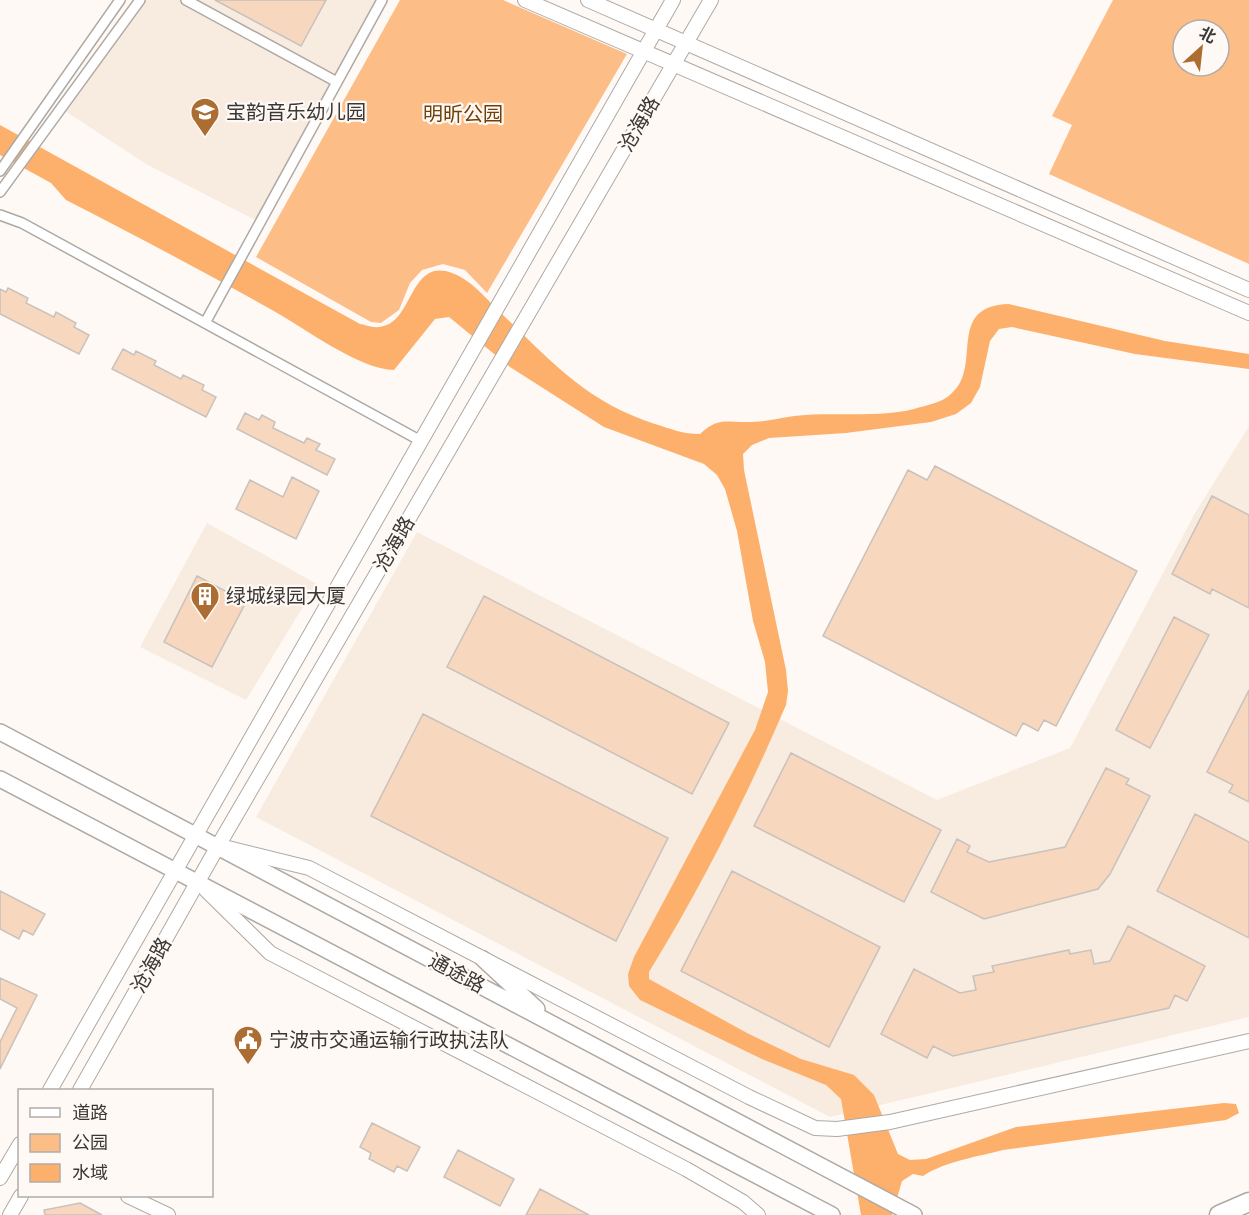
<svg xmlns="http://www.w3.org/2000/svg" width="1249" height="1215" font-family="'Fira Sans','Noto Sans SC',sans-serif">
<rect width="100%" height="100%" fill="#fff9f5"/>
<path fill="#f8ebe0" d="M143 0H181L334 84 257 221 146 164 65 111Z
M194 0H379L337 76Z
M1249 426V1017L830 1117 256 817 417 532 937 800 1070 748 1194 515Z
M207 523 317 584 246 700 140 647Z"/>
<path fill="#fcbd86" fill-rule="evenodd" d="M400 0H503L627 54 487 293 465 270 443 264 422 270 410 283 399 310 381 323 371 322 256 257Z
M1113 0H1249V264L1049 174 1072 125 1052 116ZM1183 30H1219V66H1183Z"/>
<path fill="#fdb06b" d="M0 125 360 324C366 325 373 328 378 327 414 326 408 257 452 273 472 280 487 300 501 313 552 362 585 401 655 424 671 429 683 434 700 434 719 416 727 423 750 422 768 422 786 416 805 415 837 413 885 417 914 409 927 405 942 403 952 393 983 366 945 306 1009 304L1165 341 1249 354V369L1135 354 1012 327 999 329 990 341 980 387 971 403 956 414 931 422 846 433 769 438 752 445 743 454 744 470 786 670 788 691 786 705C747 796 701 888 649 972V979L747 1033 801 1059 854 1075 874 1095 898 1154 910 1160 926 1159 1016 1127 1224 1103 1236 1104 1239 1113 1226 1120 1003 1150C977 1157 946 1161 923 1176L913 1174 902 1181 892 1215H861L841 1099 826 1085 762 1059 640 1000 629 986 628 974 634 957 755 730 768 692 765 662 753 621 737 531 725 489 717 475 704 464 604 427 510 367 449 317 435 319 394 370C360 370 303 327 272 310 204 272 135 235 66 200L51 183 0 155Z"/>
<path fill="#f7d7bd" stroke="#c8c1bc" stroke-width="1.5" d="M215 0H326L301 46Z
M8 288 28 298 26 303 54 317 56 312 76 323 74 327 89 335 79 354 0 314V289L6 292Z
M123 349 134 355 136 351 156 361 154 365 181 379 183 375 204 385 202 390 216 397 206 417 112 369Z
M245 413 259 420 262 415 275 422 273 428 304 443 307 438 320 444 316 450 335 459 327 475 237 429Z
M935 466 1137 571 1056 726 1044 720 1038 731 1023 723 1016 736 823 636 908 470 927 480Z
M292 477 319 491 296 539 236 509 250 480 283 497Z
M1212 496 1249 515V608L1212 589 1210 594 1172 574Z
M197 576 246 602 212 667 164 642Z
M484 596 729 723 692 794 447 667Z
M1174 617 1209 635 1150 748 1116 730Z
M1249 690V802L1229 792 1233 785 1207 772Z
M423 714 668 838 616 941 371 816Z
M791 753 941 830 904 902 754 826Z
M1106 768 1129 779 1126 784 1150 796 1110 874 1098 889 984 919 931 892 957 839 970 846 967 852 989 862 1065 847Z
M1195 814 1249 842V938L1157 891Z
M732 871 880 947 829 1047 681 971Z
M0 891 45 914 33 935 23 930 19 939 0 929Z
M1128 926 1205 966 1187 1001 1175 995 1169 1008 953 1056 933 1046 927 1058 881 1034 914 969 960 993 976 990 973 976 994 972 992 966 1069 950 1070 954 1091 950 1094 964 1110 961Z
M0 978 37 995 0 1069V1042L17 1008 0 999Z
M372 1123 420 1147 407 1171 397 1166 394 1172 369 1159 371 1153 360 1147Z
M458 1150 514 1179 500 1206 444 1177Z
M540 1189 589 1215H526Z
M80 1203 102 1215H45L44 1210Z"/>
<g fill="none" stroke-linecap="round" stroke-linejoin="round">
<g stroke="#afa9a4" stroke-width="12">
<path id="street" d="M186 0 337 82
M0 171 120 0
M0 192 140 0
M0 215 22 223 421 441
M205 323 382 0"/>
</g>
<g stroke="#afa9a4" stroke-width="16">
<path id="secondary" d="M525 0 1249 313
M588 0 1249 290
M228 848 309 868 749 1097 815 1128 837 1129 890 1122 1249 1041
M206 890 270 953 686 1169 743 1202 758 1215
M50 1090 673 0
M80 1090 218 846 711 0
M0 1178 20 1144
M128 1196 168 1215
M10 1215 21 1196"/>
</g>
<g stroke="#afa9a4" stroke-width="18">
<path id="primary" d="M0 732 914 1215
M0 779 832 1215
M483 959 537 1009"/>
</g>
<g stroke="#afa9a4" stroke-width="21">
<path id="highway" d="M1219 1215 1249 1202"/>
</g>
<use href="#street" stroke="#fff" stroke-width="9"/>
<use href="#secondary" stroke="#fff" stroke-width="14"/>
<use href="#primary" stroke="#fff" stroke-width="15"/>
<use href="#highway" stroke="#fff" stroke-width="18"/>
</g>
<defs>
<g id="school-pin" transform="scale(1.5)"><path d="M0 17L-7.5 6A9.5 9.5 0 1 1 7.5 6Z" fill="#ab6d32" stroke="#fff9f5"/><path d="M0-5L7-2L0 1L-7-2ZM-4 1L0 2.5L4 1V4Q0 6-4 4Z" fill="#fff"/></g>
<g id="building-pin" transform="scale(1.5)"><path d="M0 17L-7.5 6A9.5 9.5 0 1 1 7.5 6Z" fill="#ab6d32" stroke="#fff9f5"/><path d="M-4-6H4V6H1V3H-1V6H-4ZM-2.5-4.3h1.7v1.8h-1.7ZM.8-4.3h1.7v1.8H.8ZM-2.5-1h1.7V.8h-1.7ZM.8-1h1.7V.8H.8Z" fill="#fff"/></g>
<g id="civic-pin" transform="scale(1.5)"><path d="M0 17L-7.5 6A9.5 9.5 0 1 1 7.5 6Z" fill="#ab6d32" stroke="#fff9f5"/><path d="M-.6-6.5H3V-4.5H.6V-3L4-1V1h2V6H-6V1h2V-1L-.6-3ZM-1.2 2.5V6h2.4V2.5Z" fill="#fff"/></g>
</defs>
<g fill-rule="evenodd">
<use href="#school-pin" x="205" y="112"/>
<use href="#building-pin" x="205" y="596"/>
<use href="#civic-pin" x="248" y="1040"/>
</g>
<g text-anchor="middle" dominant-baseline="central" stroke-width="4.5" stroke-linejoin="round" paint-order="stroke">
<g font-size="20" fill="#3a3836" stroke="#fff9f5" text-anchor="start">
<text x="226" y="112">宝韵音乐幼儿园</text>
<text x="226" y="596">绿城绿园大厦</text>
<text x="269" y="1040">宁波市交通运输行政执法队</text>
</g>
<g font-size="20" fill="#713f08" stroke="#fff9f5">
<text x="463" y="114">明昕公园</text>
</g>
<g font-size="20" fill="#3a3836" stroke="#fff9f5">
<text transform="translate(639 124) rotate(-60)">沧海路</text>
<text transform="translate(394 544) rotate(-60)">沧海路</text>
<text transform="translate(151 965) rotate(-61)">沧海路</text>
<text transform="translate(457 973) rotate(28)">通途路</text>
</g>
</g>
<rect x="18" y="1089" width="195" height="108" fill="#fff9f5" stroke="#b0aca9" stroke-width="1.5"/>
<rect x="30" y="1108" width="30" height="9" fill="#ffffff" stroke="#b0aca9" stroke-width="1.5"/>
<text x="72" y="1119" font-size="18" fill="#3a3836">道路</text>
<rect x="30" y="1134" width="30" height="18" fill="#fcbd86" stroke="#b0aca9" stroke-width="1.5"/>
<text x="72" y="1149" font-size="18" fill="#3a3836">公园</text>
<rect x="30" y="1164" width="30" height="18" fill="#fdb06b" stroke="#b0aca9" stroke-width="1.5"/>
<text x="72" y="1179" font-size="18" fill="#3a3836">水域</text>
<g transform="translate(1201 48) rotate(27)"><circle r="28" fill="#fff9f5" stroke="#b0aca9" stroke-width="1.5"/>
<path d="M0-4.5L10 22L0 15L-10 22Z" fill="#ab6d32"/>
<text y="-9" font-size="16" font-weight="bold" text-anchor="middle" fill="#3a3836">北</text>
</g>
</svg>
